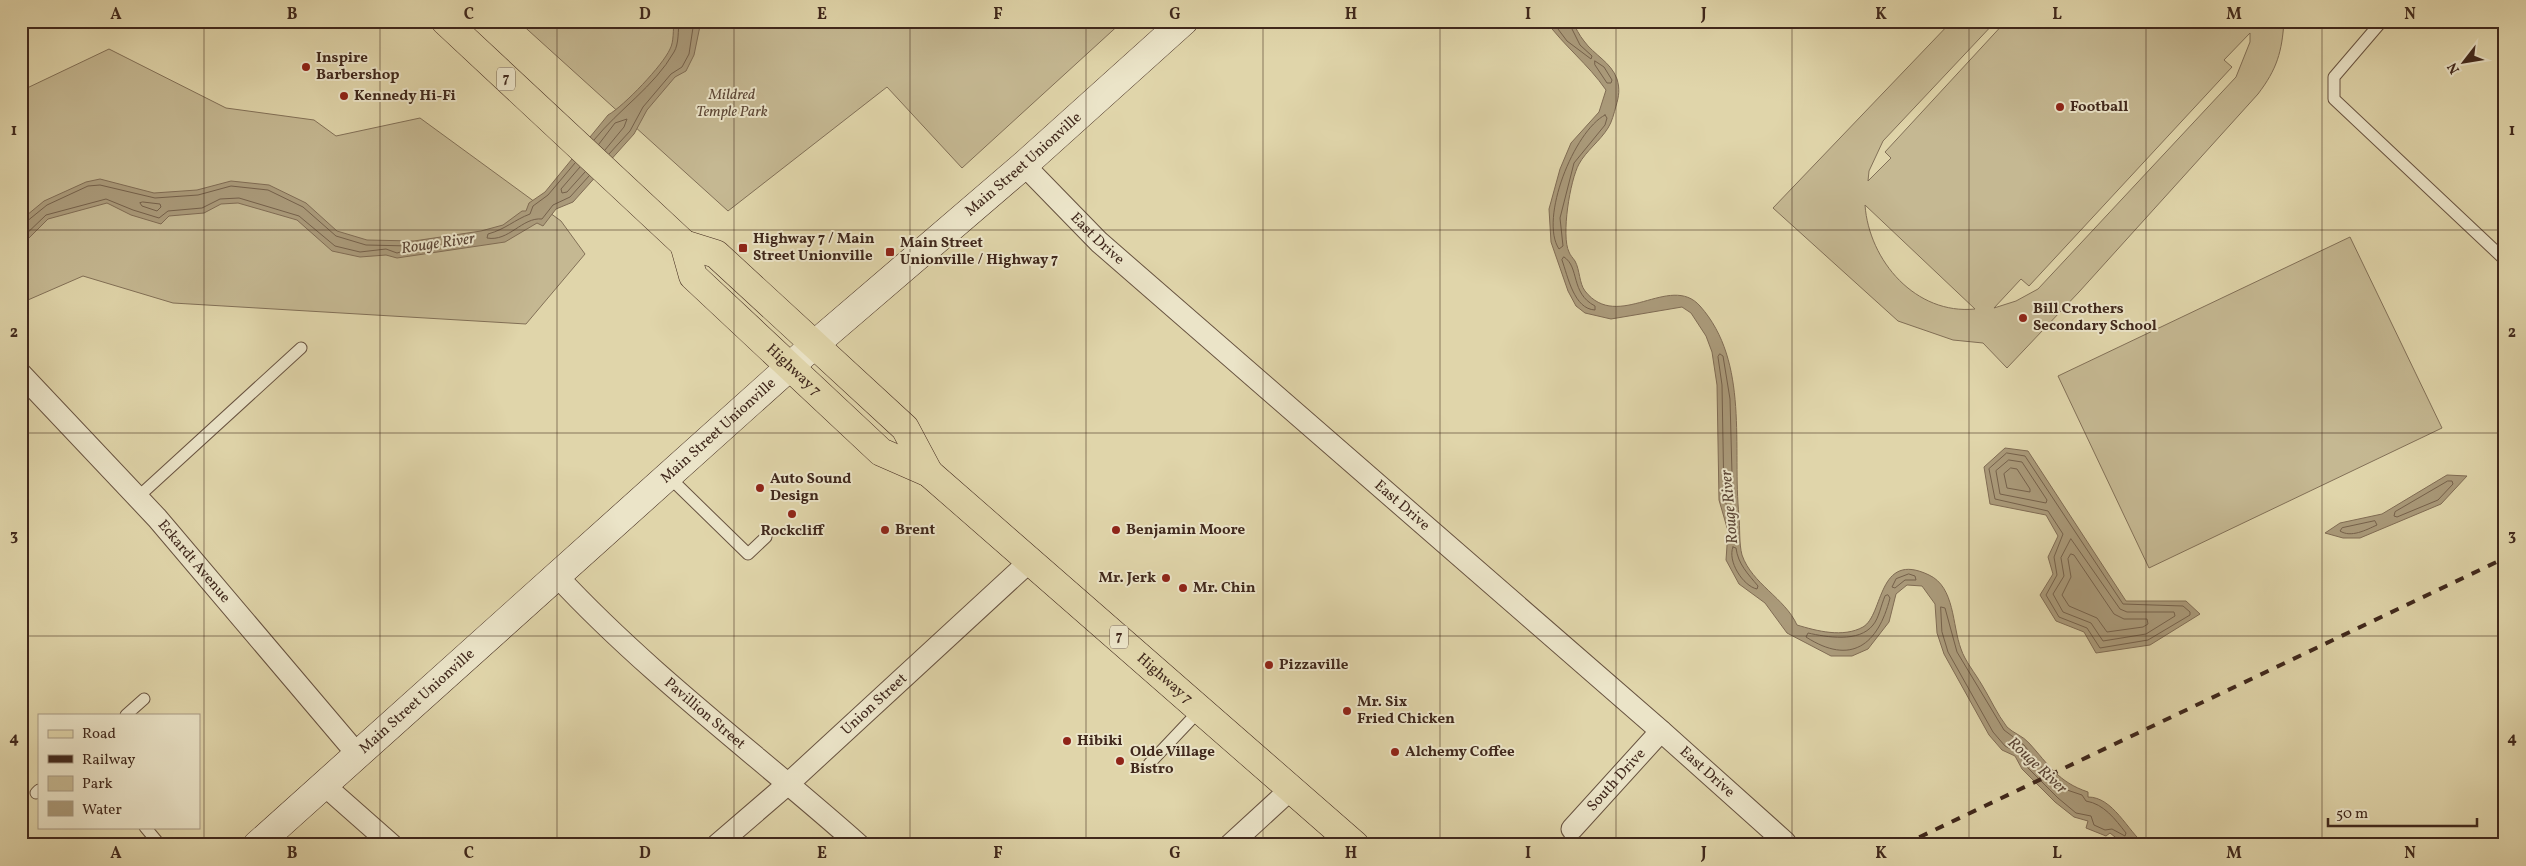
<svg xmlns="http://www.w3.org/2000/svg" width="2526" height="866" font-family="Vollkorn,serif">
<rect width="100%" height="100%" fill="#e0d5aa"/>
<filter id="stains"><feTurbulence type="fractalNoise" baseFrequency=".004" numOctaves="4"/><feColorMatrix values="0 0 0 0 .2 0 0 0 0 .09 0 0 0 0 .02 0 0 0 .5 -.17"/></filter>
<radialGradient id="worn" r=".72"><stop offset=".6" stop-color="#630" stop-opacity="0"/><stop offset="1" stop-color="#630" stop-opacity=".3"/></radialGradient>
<path fill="#c5b892" stroke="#827057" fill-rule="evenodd" d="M518 21H1123L962 168 887 87 728 211Z
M1952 21H1996L1883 141 1869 171 1868 181 1891 158 1885 152 2006 21H2284C2282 52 2277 69 2258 94L2079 292 2007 368 1983 343 1953 340 1898 321 1773 208ZM2250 33V42L2236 77 2038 289 2016 301 1994 308 2021 279 2029 286 2232 67 2224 60ZM1865 205 1975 309C1916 315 1869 261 1865 205Z
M109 49 226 108 314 120 336 136 420 118 561 221 585 254 526 324 173 303 83 276 21 303V87L25 89Z
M2350 237 2442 428 2149 568 2058 376Z"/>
<path fill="#aa9a7a" stroke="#806c54" d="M674 21H698L700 26 694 55 686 71 675 77 647 110 634 134 573 202 556 209 543 226 537 223 505 242 397 258 386 255 360 257 332 251 297 220 238 203 221 204 204 213 169 216 161 224 131 215 107 203 48 219 21 246V220L44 201 86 182 100 179 154 193 197 190 231 181 269 185 306 203 337 231 367 240 414 241 481 231 503 225 522 211H526L529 203 545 192 608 115C624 106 663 65 670 49 674 42 673 29 674 21Z
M1546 21H1572C1576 28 1579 35 1584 41 1594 55 1611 62 1617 79 1620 89 1619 96 1616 106 1614 113 1612 122 1608 128 1600 141 1586 151 1579 164 1570 180 1561 236 1569 252 1570 255 1573 258 1575 261 1580 270 1579 283 1585 291 1618 333 1670 272 1700 306 1750 362 1732 448 1739 516 1740 528 1739 544 1742 555 1752 584 1785 598 1797 625 1817 631 1843 638 1863 627 1884 615 1877 550 1929 575 1955 587 1952 625 1961 649 1965 661 1975 673 1982 685 1990 698 1997 714 2007 727 2013 733 2023 736 2029 743 2049 765 2058 782 2088 792V797C2113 797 2127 830 2145 845H2125L2110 833 2106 836 2086 828 2088 821 2074 817 2055 802 2022 769 2015 756 2002 750 1989 735 1944 654 1937 633 1935 604 1922 586 1907 585 1896 594 1889 622 1868 649 1852 656H1831L1787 633 1765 603 1739 584 1726 560 1728 531 1719 500 1717 385 1712 352 1706 336 1691 313 1682 307 1611 319 1585 313 1576 306 1568 291 1551 242 1549 209 1560 169 1571 143 1599 112 1606 90C1588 64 1564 46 1546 21Z
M2005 448 2028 451 2126 601H2186L2200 614 2150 645 2096 653 2084 632 2056 621 2040 595 2053 574 2048 557 2058 536 2046 515 1990 504 1984 467Z
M2447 475 2467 476 2441 504 2360 538H2343L2325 533 2340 523 2382 514Z"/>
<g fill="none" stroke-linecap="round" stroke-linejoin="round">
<path stroke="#75614b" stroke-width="1" d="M1552 21 1567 41 1591 59 1592 56 1580 45 1568 21
M1595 61 1604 67 1612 80 1611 83H1607L1595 65Z
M1605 115 1607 118 1605 125 1574 163 1560 218 1563 246 1559 249C1539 219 1574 131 1605 115Z
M594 140C619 109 654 87 674 52 679 44 678 30 679 21
M599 144 615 123 627 119 624 127 605 150
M609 154 630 131 643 107 671 74 682 67 689 54 694 21
M575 163 548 195 533 206 530 214C514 220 506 229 488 234L487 238C509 242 522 217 542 219L553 205 570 197 589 176
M580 167 561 189 562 193 567 192 585 172
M143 202 160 204 161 207 157 211 142 206 140 203Z
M21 224 26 222 47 205 88 186 100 185 155 198 198 195 231 186 268 190 303 207 336 236 366 245 411 246 413 248 397 253 386 249 360 252 335 246 299 216 239 198 220 199 202 208 168 211 159 218 133 210 106 199 46 215 21 239
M1564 257C1580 267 1570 293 1595 306V310C1574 309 1568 277 1562 260Z
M1720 354 1723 356 1730 399 1733 512 1731 515 1724 499 1722 385 1718 357Z
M2007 453 2025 456 2123 604 2183 606 2190 612V615L2148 640 2100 648 2087 628 2059 617 2046 595 2057 575 2054 557 2063 534 2048 511 1995 499 1989 469Z
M2009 460 2022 462 2047 500 2046 503 2000 494 1996 471Z
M2011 468 2017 469 2030 489V492L2007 488 2004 474Z
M2448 481H2452L2453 484 2438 500 2397 517 2394 516 2395 512Z
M2375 521 2377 525C2366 530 2351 538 2340 531L2342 528Z
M2071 539 2120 609 2127 612H2174L2175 616 2146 634 2103 641 2091 623 2063 612 2053 594 2064 576 2061 558Z
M1733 547 1736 548C1738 564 1748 574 1758 586L1757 589C1743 586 1727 561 1733 547Z
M2071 554 2074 555 2114 614 2124 619H2147L2148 624 2143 627 2107 632 2097 618 2069 606 2062 595 2071 577 2068 559Z
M1909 574 1915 576 1916 580H1905L1895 588 1892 587 1896 579Z
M1888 595 1890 598C1878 645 1851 666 1806 637L1808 633C1826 637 1859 643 1873 625 1879 618 1881 605 1885 596Z
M1941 607 1945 608 1957 652 2004 730 2024 745 2042 768 2067 790 2082 795 2086 801C2104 804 2115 819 2126 833L2125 836 2112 829 2105 830 2094 825 2091 816 2076 813 2058 798 2026 766 2018 753 2005 746 1993 732 1948 652 1942 632Z"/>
<g stroke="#685340" stroke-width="13">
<path id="lane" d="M2382 21 2334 77V99L2505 260
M668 476 748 554 766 537
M138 497 301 348
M126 715 144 699
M1149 764 1200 710
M36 793 39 790
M145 827 160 845"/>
</g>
<g stroke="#685340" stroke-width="23">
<g id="street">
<path id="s1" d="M1024 165 1099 242 1661 731 1785 842"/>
<path id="s2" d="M21 374 157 518 358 755"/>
<path id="s3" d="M557 576C649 675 759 756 859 845"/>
<path d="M324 785 392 845"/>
<path id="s4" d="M1572 829 1661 731"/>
<path id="s5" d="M717 845 789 783 1030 561"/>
<path d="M1230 845 1291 789"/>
</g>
</g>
<g stroke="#40281c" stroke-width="29">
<g id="secondary">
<path id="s6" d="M257 845 814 345 1024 165 1184 21"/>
</g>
</g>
<g stroke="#40281c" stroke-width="29">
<g id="primary">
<path d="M445 21 684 244 716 254 905 428 929 473"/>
<path id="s7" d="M684 244 693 276 881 452 929 473 1355 845"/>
</g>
</g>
<use href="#lane" stroke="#ebe4c8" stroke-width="11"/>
<use href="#street" stroke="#ebe4c8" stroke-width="21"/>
<use href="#secondary" stroke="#ebe4c8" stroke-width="28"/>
<use href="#primary" stroke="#e0d5aa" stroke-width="28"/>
<path stroke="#40281c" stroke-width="4" stroke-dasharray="9 9" stroke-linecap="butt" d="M1903 845 2505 558"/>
</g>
<path fill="none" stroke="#40281c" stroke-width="1" stroke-opacity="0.55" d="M204 21V845M380 21V845M557 21V845M734 21V845M910 21V845M1086 21V845M1263 21V845M1440 21V845M1616 21V845M1792 21V845M1969 21V845M2146 21V845M2322 21V845M21 230H2505M21 433H2505M21 636H2505"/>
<g fill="#8f2418" stroke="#ebe4c8" stroke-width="2">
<circle cx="306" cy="67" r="5"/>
<circle cx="344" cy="96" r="5"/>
<circle cx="2060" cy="107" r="5"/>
<rect x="738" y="243" width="10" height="10" rx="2.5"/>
<rect x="885" y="247" width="10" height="10" rx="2.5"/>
<circle cx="2023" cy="318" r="5"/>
<circle cx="760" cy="488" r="5"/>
<circle cx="792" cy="514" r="5"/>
<circle cx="885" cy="530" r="5"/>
<circle cx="1116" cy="530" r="5"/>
<circle cx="1166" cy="578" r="5"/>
<circle cx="1183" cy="588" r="5"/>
<circle cx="1269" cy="665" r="5"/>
<circle cx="1347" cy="711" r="5"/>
<circle cx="1067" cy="741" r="5"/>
<circle cx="1395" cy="752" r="5"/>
<circle cx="1120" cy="761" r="5"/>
</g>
<g text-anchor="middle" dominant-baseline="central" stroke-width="4" stroke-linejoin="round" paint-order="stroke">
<g fill="#ebe4c8" stroke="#736050" stroke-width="1">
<rect x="497" y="67.5" width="18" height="23" rx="4"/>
<rect x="1110" y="625.5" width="18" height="23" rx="4"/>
</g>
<g font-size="14" font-weight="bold" fill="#40281c">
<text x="506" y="79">7</text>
<text x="1119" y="637">7</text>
</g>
<g font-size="15" font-weight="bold" fill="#40281c" stroke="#ebe4c8" text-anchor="start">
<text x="316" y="58">Inspire<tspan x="316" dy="17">Barbershop</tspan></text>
<text x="354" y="96">Kennedy Hi-Fi</text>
<text x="2070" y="107">Football</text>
<text x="753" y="239">Highway 7 / Main<tspan x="753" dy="17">Street Unionville</tspan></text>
<text x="900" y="243">Main Street<tspan x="900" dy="17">Unionville / Highway 7</tspan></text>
<text x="2033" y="309">Bill Crothers<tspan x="2033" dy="17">Secondary School</tspan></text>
<text x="770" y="479">Auto Sound<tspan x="770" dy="17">Design</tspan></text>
<text x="895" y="530">Brent</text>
<text x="1126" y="530">Benjamin Moore</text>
<text x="792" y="531" text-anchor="middle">Rockcliff</text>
<text x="1156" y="578" text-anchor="end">Mr. Jerk</text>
<text x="1193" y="588">Mr. Chin</text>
<text x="1279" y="665">Pizzaville</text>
<text x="1357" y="702">Mr. Six<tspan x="1357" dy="17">Fried Chicken</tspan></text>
<text x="1077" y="741">Hibiki</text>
<text x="1130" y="752">Olde Village<tspan x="1130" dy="17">Bistro</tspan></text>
<text x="1405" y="752">Alchemy Coffee</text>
</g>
<g font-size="15" font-style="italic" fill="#5b4534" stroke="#ebe4c8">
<text x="732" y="95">Mildred<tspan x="732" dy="17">Temple Park</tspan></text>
</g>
<g font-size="15" fill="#40281c" stroke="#ebe4c8">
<text stroke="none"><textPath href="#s6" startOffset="1025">Main Street Unionville</textPath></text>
<text stroke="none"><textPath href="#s1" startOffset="104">East Drive</textPath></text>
<text stroke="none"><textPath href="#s7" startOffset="171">Highway 7</textPath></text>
<text stroke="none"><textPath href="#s6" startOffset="620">Main Street Unionville</textPath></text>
<text stroke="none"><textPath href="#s1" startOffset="509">East Drive</textPath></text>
<text stroke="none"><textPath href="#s2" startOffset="255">Eckardt Avenue</textPath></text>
<text stroke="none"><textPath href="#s7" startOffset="656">Highway 7</textPath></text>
<text stroke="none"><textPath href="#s6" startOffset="215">Main Street Unionville</textPath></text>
<text stroke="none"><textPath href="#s5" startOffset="211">Union Street</textPath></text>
<text stroke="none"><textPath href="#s3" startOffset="202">Pavillion Street</textPath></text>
<text stroke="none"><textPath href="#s1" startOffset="914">East Drive</textPath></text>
<text stroke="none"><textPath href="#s4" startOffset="66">South Drive</textPath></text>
</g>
<g font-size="16" font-style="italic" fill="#5a4434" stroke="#ebe4c8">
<text transform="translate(438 244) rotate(-8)">Rouge River</text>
<text transform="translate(1730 507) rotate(-95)">Rouge River</text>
<text transform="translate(2037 766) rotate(43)">Rouge River</text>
</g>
</g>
<rect width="2526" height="866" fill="none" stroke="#e0d5aa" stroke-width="55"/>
<rect x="38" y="714" width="162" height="115" fill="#ebe4c8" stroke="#a79983"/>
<rect x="48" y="730" width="25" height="8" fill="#e0d5aa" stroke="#a79983"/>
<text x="82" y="738" font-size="15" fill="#40281c">Road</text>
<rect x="48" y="755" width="25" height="8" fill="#40281c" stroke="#a79983"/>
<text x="82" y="764" font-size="15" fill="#40281c">Railway</text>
<rect x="48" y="776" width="25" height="15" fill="#c5b892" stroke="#a79983"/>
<text x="82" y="788" font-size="15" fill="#40281c">Park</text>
<rect x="48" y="801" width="25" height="15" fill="#aa9a7a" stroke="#a79983"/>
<text x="82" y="814" font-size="15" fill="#40281c">Water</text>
<g transform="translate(2464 62) rotate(239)" stroke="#ebe4c8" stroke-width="4" paint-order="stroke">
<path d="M0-4L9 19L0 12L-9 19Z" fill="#40281c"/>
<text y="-8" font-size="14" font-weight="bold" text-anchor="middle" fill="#40281c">N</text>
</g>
<path d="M2328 818v8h149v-8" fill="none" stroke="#40281c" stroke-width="2.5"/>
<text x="2336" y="818" font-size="15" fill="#40281c" stroke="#ebe4c8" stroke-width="4" paint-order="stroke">50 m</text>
<rect x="28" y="28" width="2470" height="810" fill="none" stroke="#40281c" stroke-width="2"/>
<g font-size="16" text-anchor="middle" font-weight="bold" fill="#40281c">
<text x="116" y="19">A</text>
<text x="292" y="19">B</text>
<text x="469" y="19">C</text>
<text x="645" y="19">D</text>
<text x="822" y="19">E</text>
<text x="998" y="19">F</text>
<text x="1175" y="19">G</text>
<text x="1351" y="19">H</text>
<text x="1528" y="19">I</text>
<text x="1704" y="19">J</text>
<text x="1881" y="19">K</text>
<text x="2057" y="19">L</text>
<text x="2234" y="19">M</text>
<text x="2410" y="19">N</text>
<text x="14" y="135">1</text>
<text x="2512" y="135">1</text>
<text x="14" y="337">2</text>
<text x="2512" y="337">2</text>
<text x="14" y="540">3</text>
<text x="2512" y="540">3</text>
<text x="14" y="743">4</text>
<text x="2512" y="743">4</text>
<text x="116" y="858">A</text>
<text x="292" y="858">B</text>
<text x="469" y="858">C</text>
<text x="645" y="858">D</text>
<text x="822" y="858">E</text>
<text x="998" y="858">F</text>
<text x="1175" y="858">G</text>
<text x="1351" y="858">H</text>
<text x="1528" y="858">I</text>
<text x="1704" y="858">J</text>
<text x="1881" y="858">K</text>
<text x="2057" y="858">L</text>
<text x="2234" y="858">M</text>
<text x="2410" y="858">N</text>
</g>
<rect width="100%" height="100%" filter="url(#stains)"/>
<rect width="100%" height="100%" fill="url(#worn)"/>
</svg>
